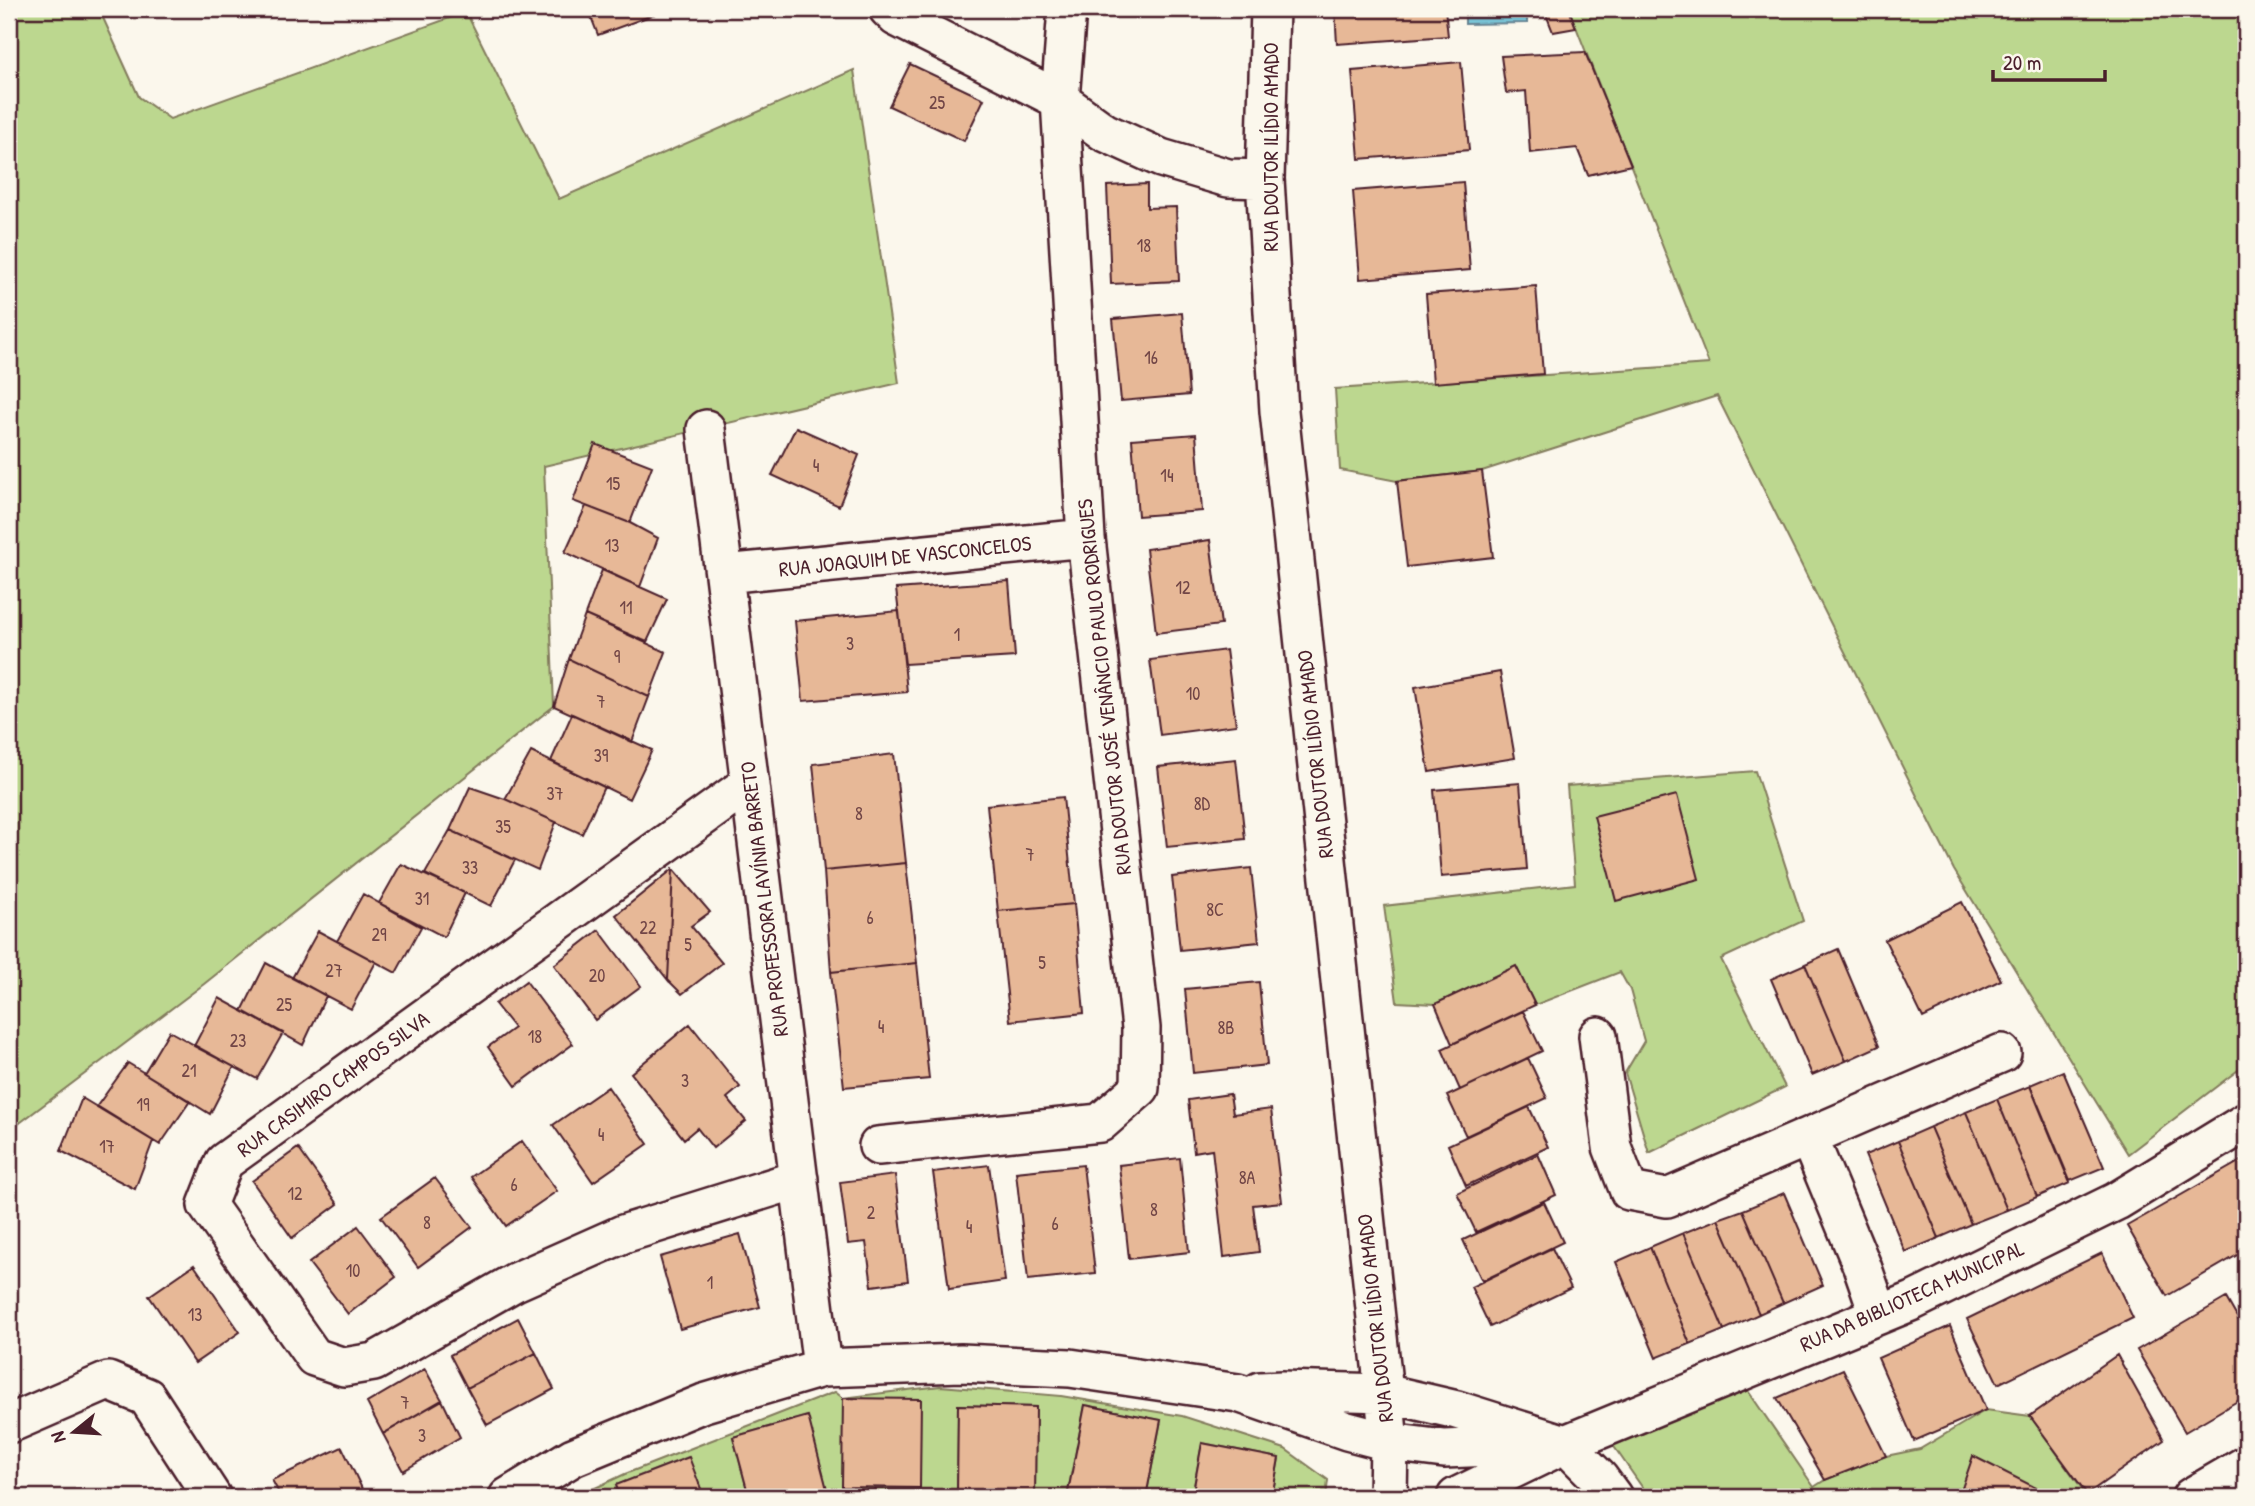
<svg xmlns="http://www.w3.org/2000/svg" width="2255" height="1506" font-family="'Patrick Hand',sans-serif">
<rect width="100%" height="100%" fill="#fbf7ec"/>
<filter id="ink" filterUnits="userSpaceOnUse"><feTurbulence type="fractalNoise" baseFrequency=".0143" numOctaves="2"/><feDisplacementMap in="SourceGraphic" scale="14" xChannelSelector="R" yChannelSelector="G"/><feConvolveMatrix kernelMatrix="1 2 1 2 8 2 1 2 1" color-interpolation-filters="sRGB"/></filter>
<g filter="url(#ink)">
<path fill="#bcd78f" stroke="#837b5d" stroke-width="2" fill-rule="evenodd" d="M9 9H99L139 97 170 119 466 12 559 199 854 70 899 383 544 466 554 706 204 984 17 1125 9 1110Z
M1569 9H2246V1064L2128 1154 1954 870 1717 396 1482 471 1397 481 1340 470 1335 389 1709 364Z
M1755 771 1803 921 1721 959 1785 1087 1649 1153 1625 1073 1644 1041 1630 990 1620 972 1535 1005 1516 966 1435 1004 1397 1002 1384 906 1575 884 1567 786Z
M1744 1385 1814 1487 1825 1480 1886 1456 1920 1449 1986 1410 2030 1416 2088 1497H1649L1608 1438Z
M940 1386 1061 1396 1182 1416 1285 1449 1328 1480 1326 1497H1272L1279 1458 1202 1443 1192 1497H1146L1161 1420 1085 1405 1068 1492 1094 1497H829L807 1416 733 1437 749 1497H704L688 1457 616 1485 620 1497H576L625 1474 835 1392 843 1398ZM958 1405 1036 1407 1035 1495 957 1494Z"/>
<path fill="#79c5d7" stroke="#668392" stroke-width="2" d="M1465 9H1527V23L1465 24Z"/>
<path fill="#e7b897" stroke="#4a1f2b" stroke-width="2" d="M588 9H669L598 35Z
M1335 9H1445L1448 36 1337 44Z
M1544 9H1569L1576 28 1553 32Z
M1585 52 1631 165 1588 175 1577 148 1530 153 1526 91 1506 93 1501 56Z
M1461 62 1469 150 1359 159 1352 71Z
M910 64 984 99 964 141 889 106Z
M1463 182 1470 270 1360 279 1353 191Z
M1147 184V208L1176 207 1179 281 1111 284 1107 186Z
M1536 286 1543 374 1433 383 1426 294Z
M1182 313 1189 395 1121 401 1113 319Z
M796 427 859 455 839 506 772 475Z
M1196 434 1202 511 1138 516 1132 439Z
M595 444 652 466 630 523 573 501Z
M1482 471 1493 557 1407 567 1397 481Z
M586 506 630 523 658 538 640 587 565 552Z
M1210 540 1221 625 1156 633 1146 549Z
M602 570 667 599 647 642 585 615Z
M1009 581 1015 657 905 664 896 589Z
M899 611 907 692 803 701 795 621Z
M585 615 666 652 649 697 569 659Z
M1226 650 1236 725 1160 735 1150 660Z
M569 659 649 697 632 742 554 706Z
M1500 672 1515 758 1429 772 1415 687Z
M572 714 652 750 629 799 551 761Z
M531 752 604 787 582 834 505 799Z
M894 754 906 863 824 871 813 764Z
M1236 759 1245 839 1167 847 1158 767Z
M1520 783 1527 869 1441 877 1434 790Z
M470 787 505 799 556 822 538 870 450 830Z
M1677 795 1699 879 1616 901 1594 816Z
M1063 797 1074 904 998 911 987 805Z
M450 830 515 860 491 906 425 874Z
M906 863 917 963 831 972 824 871Z
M401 864 465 893 444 937 379 903Z
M1251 868 1259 942 1180 950 1172 877Z
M673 869 710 912 691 926 722 963 682 994 668 980Z
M673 869 670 939 668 980 616 915Z
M363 894 421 927 396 973 337 941Z
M1962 902 2001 980 1923 1018 1885 940Z
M1074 904 1084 1013 1010 1021 998 911Z
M599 930 641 986 595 1020 554 965Z
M318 931 376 962 351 1009 292 978Z
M1838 949 1879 1046 1846 1061 1805 964Z
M266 963 326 996 303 1045 242 1011Z
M917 963 929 1079 844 1087 831 972Z
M1805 964 1846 1061 1812 1075 1771 979Z
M1516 966 1535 1005 1452 1044 1435 1004Z
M526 981 573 1044 516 1086 488 1047 514 1028 495 1004Z
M1259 982 1267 1065 1193 1073 1185 989Z
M219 998 283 1033 257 1079 194 1046Z
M1523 1011 1542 1051 1460 1090 1442 1049Z
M690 1024 740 1087 727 1098 746 1121 713 1148 697 1128 684 1139 631 1073Z
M169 1031 234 1067 210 1114 144 1073Z
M1528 1058 1547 1098 1466 1136 1447 1096Z
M128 1063 190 1101 160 1145 97 1106Z
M2063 1071 2104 1167 2070 1181 2030 1085Z
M2030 1086 2070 1183 2037 1197 1997 1099Z
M608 1087 648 1144 593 1182 553 1125Z
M1230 1094 1233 1114 1271 1109 1282 1202 1253 1205 1259 1252 1224 1257 1212 1149 1194 1152 1188 1100Z
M82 1098 153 1141 135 1189 61 1151Z
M1997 1099 2037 1197 2007 1210 1966 1112Z
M1529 1107 1548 1147 1466 1186 1448 1145Z
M1966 1112 2007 1210 1971 1224 1930 1127Z
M1930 1127 1971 1224 1939 1238 1898 1141Z
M522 1141 557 1191 506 1226 471 1177Z
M1898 1141 1939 1238 1905 1252 1865 1155Z
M298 1148 338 1204 292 1238 252 1181Z
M1538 1154 1556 1195 1476 1232 1457 1193Z
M1180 1158 1189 1252 1129 1259 1119 1165Z
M2246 1158V1250L2167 1296 2127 1226Z
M989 1165 1005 1281 949 1289 933 1172Z
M1083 1165 1095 1273 1028 1280 1016 1172Z
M895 1175 908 1281 872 1286 866 1242 848 1244 840 1182Z
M435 1178 472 1227 418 1267 381 1217Z
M1784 1193 1823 1285 1783 1303 1743 1210Z
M1544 1202 1563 1242 1482 1281 1463 1240Z
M1743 1210 1783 1303 1759 1314 1718 1219Z
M1718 1219 1759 1314 1724 1330 1683 1233Z
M358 1226 396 1277 348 1314 309 1263Z
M1683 1233 1724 1330 1690 1344 1650 1247Z
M740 1234 760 1307 680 1329 660 1257Z
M1650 1247 1690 1344 1656 1358 1616 1262Z
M1552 1248 1571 1288 1490 1327 1471 1287Z
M2102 1253 2133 1318 1998 1384 1967 1319Z
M194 1265 240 1332 195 1363 149 1296Z
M2226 1298 2246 1333V1396L2185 1432 2137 1350Z
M518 1318 536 1353 467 1388 450 1355Z
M1950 1326 1986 1410 1914 1441 1878 1358Z
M536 1353 554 1389 487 1425 467 1388Z
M2117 1355 2164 1440 2087 1494 2030 1416Z
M425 1369 442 1400 383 1434 367 1403Z
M1843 1369 1886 1456 1825 1480 1777 1398Z
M843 1398 921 1399 920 1488 842 1487Z
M442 1400 460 1437 403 1471 383 1434Z
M958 1405 1036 1407 1035 1496 957 1494Z
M1085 1405 1161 1420 1146 1497H1094L1068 1492Z
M808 1416 829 1497H749L733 1437Z
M1202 1443 1279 1458 1272 1497H1192Z
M342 1447 366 1497H281L272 1480Z
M1973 1456 2054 1497H1959Z
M689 1457 704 1497H620L616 1485Z"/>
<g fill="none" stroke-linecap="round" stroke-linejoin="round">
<g stroke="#4a1f2b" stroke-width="42">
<path id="minor" d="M888 9 896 17 1060 100 1104 132 1161 158 1228 178 1265 179
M1270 9 1265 179 1279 411 1384 1393 1389 1442 1388 1497
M706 429 822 1368
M724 574 1086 538
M750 783 224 1162 207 1205 314 1357 344 1367 374 1362 515 1282 623 1234 799 1179
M1598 1036 1612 1147 1629 1191 1667 1198 2002 1053
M1809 1138 1862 1266 1879 1315
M878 1146 1100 1123 1140 1088 1141 1028 1086 538 1060 100 1067 9
M1260 1391 1282 1390 1384 1393 1457 1410 1565 1444 1599 1478 1613 1497
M9 1424 108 1381 147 1397 212 1497
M508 1497 573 1457 704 1403 822 1368 961 1363 1070 1368 1238 1393 1347 1431 1389 1442 1444 1449 1565 1444
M1456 1497 1565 1444 1913 1301 2117 1201 2246 1122
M2191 1497 2246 1465"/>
</g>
<use href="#minor" stroke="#fbf7ec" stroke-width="37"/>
</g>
</g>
<g text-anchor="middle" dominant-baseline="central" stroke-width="5" stroke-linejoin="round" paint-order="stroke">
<g font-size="18" fill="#714546">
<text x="937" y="102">25</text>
<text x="1144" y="245">18</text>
<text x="1151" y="357">16</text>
<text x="816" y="465">4</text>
<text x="1167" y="475">14</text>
<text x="613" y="483">15</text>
<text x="612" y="545">13</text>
<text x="1183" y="587">12</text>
<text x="626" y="607">11</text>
<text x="957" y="634">1</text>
<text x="850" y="643">3</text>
<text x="617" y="656">9</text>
<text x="1193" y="693">10</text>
<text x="601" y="701">7</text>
<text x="601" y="755">39</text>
<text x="555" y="793">37</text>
<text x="1202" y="803">8D</text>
<text x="859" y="813">8</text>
<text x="503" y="826">35</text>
<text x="1030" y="854">7</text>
<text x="470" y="867">33</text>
<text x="422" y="898">31</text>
<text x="1215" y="909">8C</text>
<text x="870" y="917">6</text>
<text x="648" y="927">22</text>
<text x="379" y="934">29</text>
<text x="688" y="944">5</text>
<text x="1042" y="962">5</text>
<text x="334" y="970">27</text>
<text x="597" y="975">20</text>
<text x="284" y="1004">25</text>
<text x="881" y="1026">4</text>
<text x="1226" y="1027">8B</text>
<text x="535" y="1036">18</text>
<text x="238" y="1040">23</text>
<text x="189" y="1070">21</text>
<text x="685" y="1080">3</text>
<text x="143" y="1104">19</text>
<text x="601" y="1134">4</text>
<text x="107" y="1146">17</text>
<text x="1247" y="1177">8A</text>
<text x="514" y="1184">6</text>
<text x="295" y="1193">12</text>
<text x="1154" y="1209">8</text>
<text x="871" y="1212">2</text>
<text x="427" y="1222">8</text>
<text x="1055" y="1223">6</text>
<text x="969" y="1226">4</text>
<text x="353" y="1270">10</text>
<text x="710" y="1282">1</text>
<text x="195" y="1314">13</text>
<text x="405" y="1402">7</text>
<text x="422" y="1435">3</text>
</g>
<g font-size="21" fill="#4a1f2b" stroke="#fbf7ec">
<text transform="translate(1270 147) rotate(-90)">RUA DOUTOR ILÍDIO AMADO</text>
<text transform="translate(905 556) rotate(-6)">RUA JOAQUIM DE VASCONCELOS</text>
<text transform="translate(1104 687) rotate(-96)">RUA DOUTOR JOSÉ VENÂNCIO PAULO RODRIGUES</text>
<text transform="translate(1315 754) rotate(-96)">RUA DOUTOR ILÍDIO AMADO</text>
<text transform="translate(764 899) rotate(-97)">RUA PROFESSORA LAVÍNIA BARRETO</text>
<text transform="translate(333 1084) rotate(-36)">RUA CASIMIRO CAMPOS SILVA</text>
<text transform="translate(1912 1296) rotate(-24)">RUA DA BIBLIOTECA MUNICIPAL</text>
<text transform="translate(1375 1318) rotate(-96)">RUA DOUTOR ILÍDIO AMADO</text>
</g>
</g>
<rect width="2255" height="1506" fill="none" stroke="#fbf7ec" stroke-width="35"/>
<rect x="18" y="18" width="2220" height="1471" fill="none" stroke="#4a1f2b" stroke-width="2.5" filter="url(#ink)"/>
<g transform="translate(74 1432) rotate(252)" stroke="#fbf7ec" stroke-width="5" paint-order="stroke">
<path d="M0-5L12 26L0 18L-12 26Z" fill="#4a1f2b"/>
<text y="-10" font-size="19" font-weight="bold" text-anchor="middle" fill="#4a1f2b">N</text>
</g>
<path d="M1993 70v10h112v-10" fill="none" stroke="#4a1f2b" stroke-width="3.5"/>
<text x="2003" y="70" font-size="21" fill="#4a1f2b" stroke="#fbf7ec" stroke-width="5" paint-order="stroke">20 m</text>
</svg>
